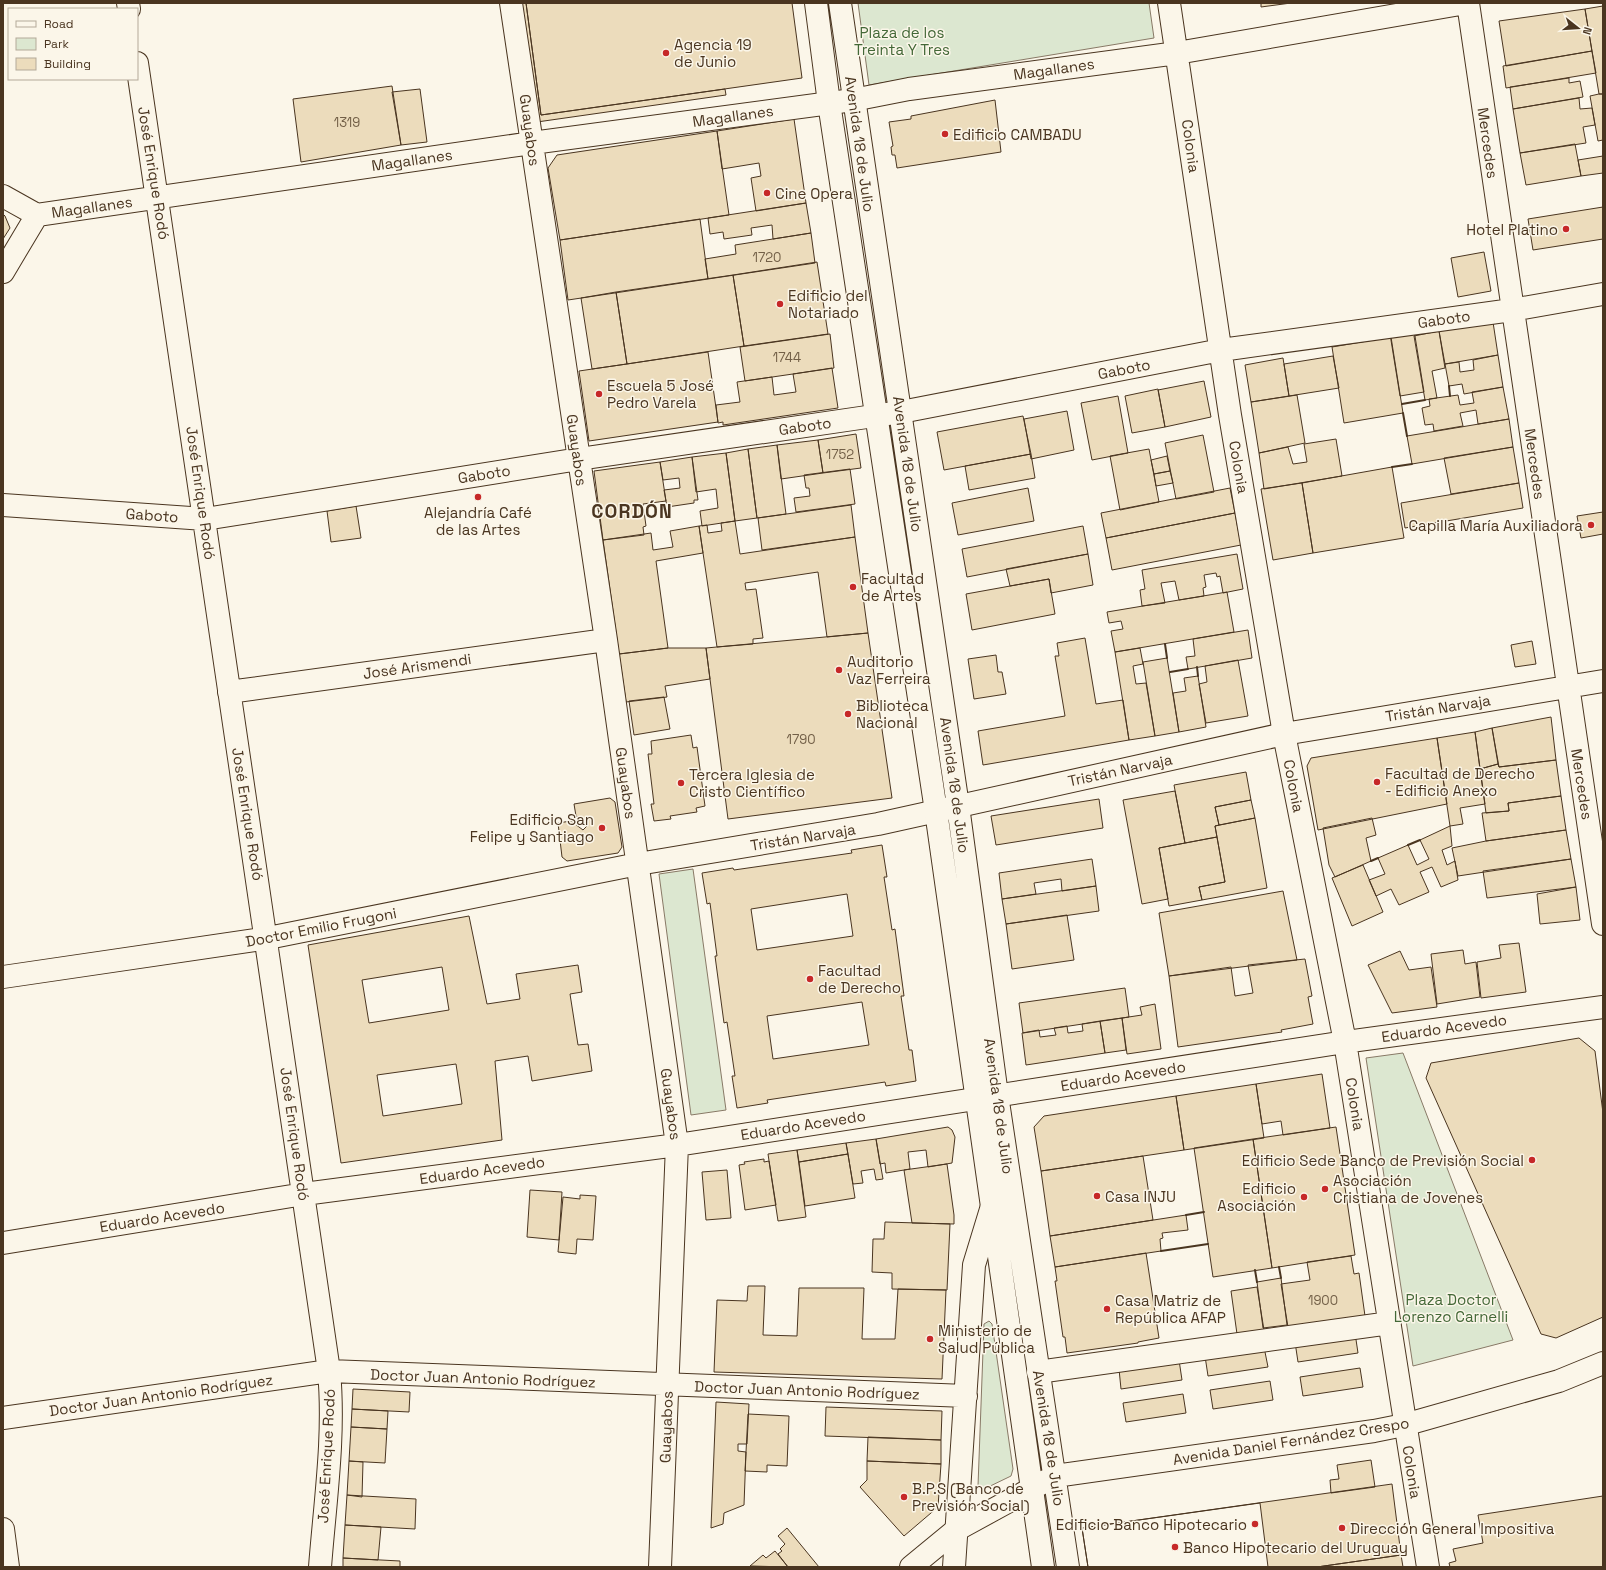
<svg xmlns="http://www.w3.org/2000/svg" width="1606" height="1570" font-family="'Space Grotesk',sans-serif">
<rect width="100%" height="100%" fill="#fbf6e9"/>
<path fill="#dce7d0" stroke="#887966" d="M858 3H1149L1154 38 869 85Z
M693 869 726 1110 691 1115 659 874Z
M1403 1053 1513 1340 1413 1366 1366 1058Z
M989 1321 992 1324 1013 1469 1011 1476 982 1490 978 1486 984 1324Z"/>
<path fill="#ecdcbc" stroke="#4a3520" fill-rule="evenodd" d="M520 3H526L541 115 725 89 726 95 537 122Z
M526 3H792L802 78 541 115Z
M1261 3H1291L1261 7Z
M1603 6V94H1599L1585 9Z
M1585 9 1592 51 1506 66 1499 21Z
M1592 51 1596 73 1506 88 1503 66Z
M1569 78V83L1580 81 1583 97 1513 109 1510 87Z
M392 86 401 145 301 162 293 99Z
M420 89 427 142 401 145 392 92Z
M1599 94H1603V140L1598 141 1590 96Z
M1579 98 1580 109 1592 108 1595 125 1583 127 1586 143 1520 153 1513 109Z
M995 100 1001 152 897 168 895 155H892L891 147 893 146 889 122 911 119V116Z
M794 119 806 203 756 211 751 178 761 176 759 163 722 169 717 131Z
M717 131 729 215 560 240 548 168 557 155Z
M1575 144 1581 176 1526 185 1520 153Z
M1603 156V173L1581 176 1578 160Z
M806 203 811 233 773 239 772 225 751 228 752 235 724 239 723 232 710 234 708 218Z
M1603 207V239L1533 250 1528 219Z
M3 214 5 216 10 228 3 239Z
M700 219 708 279 568 300 560 240Z
M811 233 815 263 708 279 705 259 736 254 735 245Z
M1484 252 1491 291 1458 297 1451 258Z
M817 262 828 334 744 346 733 275Z
M733 275 744 346 627 364 616 292Z
M616 292 627 364 592 369 581 298Z
M1493 322 1498 355 1445 364 1439 331Z
M1414 330 1424 392 1400 396 1390 334Z
M1439 331 1445 368 1432 371 1437 398 1425 400 1414 336Z
M830 334 834 368 745 381 740 347Z
M1391 337 1403 413 1344 423 1332 347Z
M708 352 718 422 589 441 579 371Z
M1498 355 1503 387 1464 394 1462 384 1449 386 1445 364 1459 362 1460 372 1474 370 1473 360Z
M1333 356 1339 388 1289 396 1284 364Z
M1283 358 1289 396 1251 402 1245 365Z
M832 368 838 408 723 425V422L718 423 716 405 740 402 737 382 772 377 774 395 796 392 793 374Z
M1204 381 1211 417 1165 427 1158 390Z
M1503 387 1509 419 1478 424 1476 410 1460 413 1463 426 1434 431 1433 424 1425 425 1422 408 1430 406 1429 399 1458 395 1460 405 1474 403 1472 392Z
M1158 389 1165 427 1132 433 1125 396Z
M1297 395 1305 443 1259 453 1251 402Z
M1118 396 1128 453 1092 460 1081 403Z
M1067 411 1074 450 1031 459 1024 419Z
M1023 416 1031 454 944 470 937 432Z
M1509 419 1513 447 1412 464 1407 436Z
M856 434 861 468 823 473 818 440Z
M1203 435 1214 492 1176 499 1165 443Z
M1336 439 1342 476 1264 489 1259 453 1288 447 1293 464 1307 462 1304 444Z
M818 440 823 473 781 479 777 445Z
M777 445 786 514 757 518 748 449Z
M1513 447 1519 483 1451 494 1444 458Z
M748 449 757 518 735 521 726 453Z
M1149 449 1159 502 1120 510 1110 456Z
M726 453 735 521 702 526 700 511 718 508 716 489 696 492 692 457Z
M1031 454 1035 478 969 490 965 466Z
M1167 456 1170 471 1154 474 1151 460Z
M692 457 698 500H694V503L667 507 664 490 680 488 679 478 663 480 660 462Z
M660 462 666 501 643 504 646 526 643 527 644 535 603 540 594 471Z
M1392 467 1404 538 1313 553 1302 483Z
M850 469 855 504 796 512 794 498 810 496 809 488H806L804 475Z
M1170 471 1173 483 1156 486 1154 474Z
M1302 483 1313 553 1273 560 1261 489Z
M1519 483 1523 508 1405 528 1401 503Z
M1028 488 1034 521 958 535 952 503Z
M1230 488 1235 513 1106 538 1101 513Z
M851 505 855 537 762 550 758 518Z
M356 506 361 538 331 542 327 511Z
M1603 512V534L1581 538 1577 516Z
M1235 513 1241 545 1112 570 1106 538Z
M735 521 740 554 855 537 868 633 827 637 818 572 745 583 746 590 756 589 763 638 753 639V644L717 647 699 526 707 525 708 533 722 531 721 523Z
M699 526 703 553 656 561 668 648 619 654 603 540 651 533 653 550 673 547 670 531Z
M1083 526 1088 554 967 577 962 549Z
M1088 554 1093 585 1051 593 1049 579 1010 586 1006 569Z
M1237 554 1243 589 1223 593 1220 576 1217 577 1216 573 1204 575 1206 587 1203 588 1204 596 1179 600 1175 581 1161 583 1165 603 1142 606 1140 590 1145 589 1142 570Z
M1049 579 1055 614 972 630 966 594Z
M1227 592 1234 632 1115 652 1111 631 1123 629 1121 621 1109 623 1107 612Z
M1248 630 1252 658 1188 669 1186 657 1195 656 1193 639Z
M868 633 892 798 728 819 706 648Z
M1085 638 1096 704 1123 700 1129 740 983 765 978 731 1065 716 1055 656H1059L1057 643Z
M1532 641 1536 664 1515 667 1511 645Z
M668 648H706L710 679 665 686 667 697 626 702 619 654Z
M1140 648 1143 664 1133 666 1136 684 1146 683 1155 736 1129 740 1115 652Z
M996 655 998 672H1002L1006 694 974 699 968 659Z
M1167 658 1179 732 1155 736 1143 662Z
M1238 660 1248 716 1206 723 1199 684 1207 682 1205 666Z
M1198 676 1206 727 1179 732 1173 693 1186 691 1184 678Z
M664 697 670 729 634 735 629 701Z
M1551 717 1556 760 1499 767 1492 728Z
M1492 728 1498 764 1480 769 1475 732Z
M1475 732 1485 804 1460 808 1463 824 1450 826 1437 738Z
M691 735 693 748 697 747 705 806 696 808 697 812 670 816 671 819 654 821 651 804H654L648 754H652L651 741Z
M1437 738 1447 804 1318 830 1307 766 1311 758Z
M1556 760 1561 796 1508 803 1509 811 1486 813 1480 769 1498 764 1499 767Z
M1246 772 1251 800 1215 807 1219 825 1215 826 1217 837 1185 843 1174 785Z
M1175 791 1185 843 1159 848 1168 899 1142 904 1123 800Z
M1561 796 1566 830 1486 841 1482 813 1509 811 1508 803Z
M610 798 615 802 622 847 618 853 567 861 562 857 558 823 571 821 583 830 588 825 576 816 574 804Z
M1099 799 1103 828 996 845 991 816Z
M1251 800 1255 818 1219 825 1215 807Z
M1255 818 1267 888 1202 900 1199 887 1225 882 1215 826Z
M1372 818 1376 835 1366 838 1371 861 1335 877 1329 865 1323 828Z
M1450 826 1452 846 1442 850 1447 865 1455 861 1458 880 1441 887 1432 867 1420 872 1429 892 1399 905 1391 889 1376 896 1369 880 1385 874 1378 858 1408 845 1417 865 1429 859 1420 840Z
M1566 830 1571 859 1458 876 1452 848 1486 841Z
M1217 837 1225 882 1199 887 1202 900 1169 906 1159 848Z
M882 845 887 877H884L892 930 895 929 904 996H901L909 1050H912L916 1081 886 1086 885 1082 767 1100 768 1103 737 1108 732 1076H735L727 1022 724 1023 715 956H717L710 903 707 904 702 873 733 868 734 870 852 853 851 850ZM847 894 853 936 757 950 751 909ZM862 1002 869 1045 773 1059 767 1016Z
M1092 859 1096 886 1062 891 1061 879 1034 883 1036 894 1002 899 999 873Z
M1571 859 1576 887 1487 898 1483 871Z
M1363 865 1383 912 1352 926 1332 878Z
M1096 886 1099 911 1006 924 1002 899Z
M1576 887 1580 920 1540 924 1537 894Z
M1283 891 1297 960 1169 976 1159 913Z
M1067 915 1074 960 1012 969 1006 924Z
M469 916 487 1004 520 999 516 974 578 965 582 992 570 994 578 1045 588 1044 592 1071 532 1081 528 1056 495 1061 502 1140 341 1163 308 945ZM442 967 449 1010 369 1023 362 980ZM456 1064 462 1104 383 1116 377 1075Z
M1519 943 1526 992 1481 998 1477 962 1501 958 1499 945Z
M1463 950 1465 964 1476 962 1480 997 1437 1004 1431 954Z
M1400 951 1409 970 1431 967 1437 1007 1392 1013 1368 965Z
M1305 959 1312 996 1308 997 1313 1024 1281 1030 1282 1032 1178 1047 1169 976 1231 967 1235 996 1253 993 1248 965Z
M1125 988 1129 1017 1023 1033 1019 1003Z
M1155 1004 1161 1049 1127 1054 1122 1018 1142 1015 1140 1007Z
M1122 1018 1126 1050 1105 1053 1100 1021Z
M1100 1021 1105 1053 1026 1065 1022 1033 1039 1030 1040 1037 1056 1035 1054 1028 1067 1026 1068 1033 1083 1031 1082 1024Z
M1579 1038 1595 1051 1603 1113V1317L1556 1338 1541 1334 1426 1078 1431 1063Z
M1322 1074 1330 1128 1283 1135 1281 1121 1262 1124 1256 1084Z
M1256 1084 1264 1138 1184 1150 1176 1096Z
M1176 1096 1184 1150 1041 1171 1034 1127 1044 1116Z
M948 1127 952 1130 955 1137 952 1163 928 1167 926 1150 908 1152 910 1169 886 1173 885 1163 880 1164 876 1139Z
M1336 1127 1355 1255 1272 1268 1253 1139Z
M876 1139 883 1179 876 1180 874 1169 861 1171 863 1183 853 1184 846 1143Z
M1253 1139 1272 1268 1213 1277 1194 1148Z
M846 1143 848 1154 799 1162 797 1150Z
M797 1150 806 1217 778 1221 768 1154Z
M848 1154 855 1198 805 1206 799 1162Z
M1143 1156 1153 1220 1050 1236 1041 1171Z
M764 1159V1162L769 1161 776 1205 745 1210 739 1165 745 1164 744 1162Z
M947 1164 954 1215V1224L912 1223 904 1170Z
M727 1170 731 1218 706 1220 702 1172Z
M530 1190 562 1192 559 1240 527 1237Z
M580 1195 596 1196 593 1240 577 1239 576 1254 558 1252 563 1197 580 1199Z
M1186 1215 1188 1230 1162 1233 1163 1238 1160 1239 1161 1251 1055 1267 1050 1236Z
M885 1222 950 1224 947 1290 892 1289V1273L872 1272 873 1239H884Z
M1146 1253 1159 1338 1138 1342V1343L1067 1353 1065 1337H1063L1055 1281H1057L1055 1267Z
M1351 1256 1354 1274 1359 1273 1365 1316 1288 1327 1281 1284 1310 1280 1307 1262Z
M1281 1278 1287 1325 1263 1328 1257 1282Z
M748 1286H765L763 1335 797 1336 799 1288H864L862 1339H895L898 1289 946 1290 942 1379 714 1372 717 1300 747 1301Z
M1257 1287 1264 1330 1237 1334 1231 1291Z
M1355 1333 1358 1353 1298 1362 1295 1342Z
M1264 1347 1268 1367 1208 1376 1205 1356Z
M1179 1360 1182 1380 1121 1389 1119 1369Z
M1360 1368 1363 1387 1303 1396 1300 1377Z
M1270 1381 1273 1400 1213 1409 1210 1390Z
M353 1389 410 1392 409 1412 352 1409Z
M1183 1394 1186 1413 1126 1422 1123 1403Z
M716 1402 749 1404 747 1444H738V1451L746 1452 744 1505 724 1513 723 1524 711 1528Z
M826 1407 942 1411 941 1440 825 1436Z
M352 1409 388 1411 387 1429 351 1427Z
M748 1414 789 1416 787 1466 767 1465V1472L745 1471Z
M351 1427 387 1429 385 1463 349 1461Z
M868 1437 941 1440V1464L867 1461Z
M1371 1460 1375 1487 1331 1493 1330 1480 1339 1479 1337 1465Z
M349 1461 363 1462 362 1497 347 1495Z
M867 1461 941 1464 938 1507 904 1536 860 1487 867 1480Z
M1392 1484 1401 1555 1317 1567H1088L1082 1528Z
M347 1495 416 1499 415 1529 345 1525Z
M1603 1496V1567H1450L1449 1563 1456 1561 1453 1549 1483 1543 1478 1515Z
M1260 1503 1268 1567H1088L1082 1528Z
M345 1525 381 1527 378 1560 343 1558Z
M787 1528 819 1567H788L778 1554 782 1551 780 1549 785 1544 778 1536Z
M775 1551 788 1567 750 1566 763 1555 766 1558Z
M1401 1555 1403 1567H1317Z
M343 1558 400 1561V1567H343Z"/>
<g fill="none" stroke-linecap="round" stroke-linejoin="round">
<g stroke="#4a3520" stroke-width="24">
<path id="minor" d="M128 3 129 9
M511 3 606 640 677 1145 660 1567
M1169 3 1230 415 1284 734 1345 1042 1428 1567
M1468 3 1603 924
M137 63C202 499 267 935 329 1371 335 1436 325 1502 320 1567
M3 196 37 215 532 143 853 100 909 89 1177 53 1466 3
M3 272 37 215
M3 505 205 519 579 459 901 412 1221 350 1512 310 1603 294
M229 692 606 640
M3 977 268 938 638 864 878 824 1284 734 1603 681
M3 1243 304 1194 677 1145 1345 1042 1603 1007
M1038 1372 1390 1323
M3 1418 329 1371 966 1396
M3 1529 8 1567
M954 1567 974 1265 992 1206"/>
</g>
<g stroke="#4a3520" stroke-width="24">
<path id="major" d="M816 3 829 103 936 811 1043 1567
M840 3 958 806 997 1095 1068 1567
M911 1567 956 1530 1055 1476 1374 1431 1404 1425 1559 1381 1603 1363"/>
</g>
<use href="#minor" stroke="#fbf6e9" stroke-width="22"/>
<use href="#major" stroke="#fbf6e9" stroke-width="22"/>
<path stroke="#4a3520" stroke-width="2" d="M1449 386 1450 396
M1402 404 1425 400
M1403 413 1407 436
M1392 467 1412 464
M1165 644 1167 658
M1197 667 1198 676
M1170 672 1188 669
M1408 845 1420 840
M1371 861 1378 858
M1186 1215 1204 1212
M1161 1251 1208 1244
M1279 1267 1281 1278
M1255 1270 1257 1282"/>
</g>
<g fill="#c62828" stroke="#fbf6e9" stroke-width="1.5">
<circle cx="666" cy="53" r="4"/>
<circle cx="945" cy="134" r="4"/>
<circle cx="767" cy="193" r="4"/>
<circle cx="1566" cy="229" r="4"/>
<circle cx="780" cy="304" r="4"/>
<circle cx="599" cy="394" r="4"/>
<circle cx="478" cy="497" r="4"/>
<circle cx="1591" cy="525" r="4"/>
<circle cx="853" cy="587" r="4"/>
<circle cx="839" cy="670" r="4"/>
<circle cx="848" cy="714" r="4"/>
<circle cx="1377" cy="782" r="4"/>
<circle cx="681" cy="783" r="4"/>
<circle cx="602" cy="828" r="4"/>
<circle cx="810" cy="979" r="4"/>
<circle cx="1532" cy="1160" r="4"/>
<circle cx="1325" cy="1189" r="4"/>
<circle cx="1097" cy="1196" r="4"/>
<circle cx="1304" cy="1197" r="4"/>
<circle cx="1107" cy="1309" r="4"/>
<circle cx="930" cy="1339" r="4"/>
<circle cx="904" cy="1497" r="4"/>
<circle cx="1255" cy="1524" r="4"/>
<circle cx="1342" cy="1528" r="4"/>
<circle cx="1175" cy="1547" r="4"/>
</g>
<g text-anchor="middle" dominant-baseline="central" stroke-width="3" stroke-linejoin="round" paint-order="stroke">
<g font-size="13" fill="#725f47">
<text x="347" y="122">1319</text>
<text x="767" y="257">1720</text>
<text x="787" y="357">1744</text>
<text x="840" y="454">1752</text>
<text x="801" y="739">1790</text>
<text x="1323" y="1300">1900</text>
</g>
<g font-size="15" fill="#436837" stroke="#fbf6e9">
<text x="902" y="32">Plaza de los<tspan x="902" dy="17">Treinta Y Tres</tspan></text>
<text x="1451" y="1299">Plaza Doctor<tspan x="1451" dy="17">Lorenzo Carnelli</tspan></text>
</g>
<g font-size="15" fill="#4a3520" stroke="#fbf6e9" text-anchor="start">
<text x="674" y="44">Agencia 19<tspan x="674" dy="17">de Junio</tspan></text>
<text x="953" y="134">Edificio CAMBADU</text>
<text x="775" y="193">Cine Opera</text>
<text x="1558" y="229" text-anchor="end">Hotel Platino</text>
<text x="788" y="295">Edificio del<tspan x="788" dy="17">Notariado</tspan></text>
<text x="607" y="385">Escuela 5 José<tspan x="607" dy="17">Pedro Varela</tspan></text>
<text x="478" y="512" text-anchor="middle">Alejandría Café<tspan x="478" dy="17">de las Artes</tspan></text>
<text x="1583" y="525" text-anchor="end">Capilla María Auxiliadora</text>
<text x="861" y="578">Facultad<tspan x="861" dy="17">de Artes</tspan></text>
<text x="847" y="661">Auditorio<tspan x="847" dy="17">Vaz Ferreira</tspan></text>
<text x="856" y="705">Biblioteca<tspan x="856" dy="17">Nacional</tspan></text>
<text x="1385" y="773">Facultad de Derecho<tspan x="1385" dy="17">- Edificio Anexo</tspan></text>
<text x="689" y="774">Tercera Iglesia de<tspan x="689" dy="17">Cristo Científico</tspan></text>
<text x="594" y="819" text-anchor="end">Edificio San<tspan x="594" dy="17">Felipe y Santiago</tspan></text>
<text x="818" y="970">Facultad<tspan x="818" dy="17">de Derecho</tspan></text>
<text x="1524" y="1160" text-anchor="end">Edificio Sede Banco de Previsión Social</text>
<text x="1333" y="1180">Asociación<tspan x="1333" dy="17">Cristiana de Jovenes</tspan></text>
<text x="1296" y="1188" text-anchor="end">Edificio<tspan x="1296" dy="17">Asociación</tspan></text>
<text x="1105" y="1196">Casa INJU</text>
<text x="1115" y="1300">Casa Matriz de<tspan x="1115" dy="17">República AFAP</tspan></text>
<text x="938" y="1330">Ministerio de<tspan x="938" dy="17">Salud Pública</tspan></text>
<text x="912" y="1488">B.P.S (Banco de<tspan x="912" dy="17">Previsión Social)</tspan></text>
<text x="1247" y="1524" text-anchor="end">Edificio Banco Hipotecario</text>
<text x="1350" y="1528">Dirección General Impositiva</text>
<text x="1183" y="1547">Banco Hipotecario del Uruguay</text>
</g>
<g font-size="15" fill="#4a3520" stroke="#fbf6e9">
<text transform="translate(1054 69) rotate(-8)">Magallanes</text>
<text transform="translate(733 116) rotate(-8)">Magallanes</text>
<text transform="translate(530 130) rotate(82)">Guayabos</text>
<text transform="translate(1488 143) rotate(82)">Mercedes</text>
<text transform="translate(860 144) rotate(82)">Avenida 18 de Julio</text>
<text transform="translate(1191 146) rotate(82)">Colonia</text>
<text transform="translate(412 160) rotate(-8)">Magallanes</text>
<text transform="translate(154 173) rotate(81)">José Enrique Rodó</text>
<text transform="translate(92 207) rotate(-8)">Magallanes</text>
<text transform="translate(1444 319) rotate(-8)">Gaboto</text>
<text transform="translate(1124 369) rotate(-11)">Gaboto</text>
<text transform="translate(805 426) rotate(-8)">Gaboto</text>
<text transform="translate(577 450) rotate(82)">Guayabos</text>
<text transform="translate(908 464) rotate(82)">Avenida 18 de Julio</text>
<text transform="translate(1535 464) rotate(82)">Mercedes</text>
<text transform="translate(1239 467) rotate(80)">Colonia</text>
<text transform="translate(484 474) rotate(-9)">Gaboto</text>
<text transform="translate(201 493) rotate(82)">José Enrique Rodó</text>
<text transform="translate(152 515) rotate(4)">Gaboto</text>
<text transform="translate(417 666) rotate(-8)">José Arismendi</text>
<text transform="translate(1438 708) rotate(-9)">Tristán Narvaja</text>
<text transform="translate(1120 770) rotate(-12)">Tristán Narvaja</text>
<text transform="translate(626 783) rotate(82)">Guayabos</text>
<text transform="translate(1582 784) rotate(81)">Mercedes</text>
<text transform="translate(955 785) rotate(82)">Avenida 18 de Julio</text>
<text transform="translate(1294 786) rotate(79)">Colonia</text>
<text transform="translate(248 814) rotate(81)">José Enrique Rodó</text>
<text transform="translate(803 837) rotate(-9)">Tristán Narvaja</text>
<text transform="translate(321 927) rotate(-11)">Doctor Emilio Frugoni</text>
<text transform="translate(1444 1028) rotate(-8)">Eduardo Acevedo</text>
<text transform="translate(1123 1076) rotate(-9)">Eduardo Acevedo</text>
<text transform="translate(671 1104) rotate(82)">Guayabos</text>
<text transform="translate(1355 1104) rotate(81)">Colonia</text>
<text transform="translate(999 1106) rotate(82)">Avenida 18 de Julio</text>
<text transform="translate(803 1125) rotate(-9)">Eduardo Acevedo</text>
<text transform="translate(295 1134) rotate(82)">José Enrique Rodó</text>
<text transform="translate(482 1170) rotate(-8)">Eduardo Acevedo</text>
<text transform="translate(162 1217) rotate(-9)">Eduardo Acevedo</text>
<text transform="translate(483 1378) rotate(2)">Doctor Juan Antonio Rodríguez</text>
<text transform="translate(807 1390) rotate(2)">Doctor Juan Antonio Rodríguez</text>
<text transform="translate(161 1395) rotate(-8)">Doctor Juan Antonio Rodríguez</text>
<text transform="translate(666 1427) rotate(-88)">Guayabos</text>
<text transform="translate(1049 1438) rotate(81)">Avenida 18 de Julio</text>
<text transform="translate(1291 1441) rotate(-9)">Avenida Daniel Fernández Crespo</text>
<text transform="translate(326 1456) rotate(-87)">José Enrique Rodó</text>
<text transform="translate(1412 1472) rotate(81)">Colonia</text>
</g>
<g font-size="19" font-weight="bold" letter-spacing="1" fill="#4a3520" stroke="#fbf6e9">
<text x="632" y="511">CORDÓN</text>
</g>
</g>
<rect width="1606" height="1570" fill="none" stroke="#4a3520" stroke-width="8"/>
<rect x="8" y="8" width="130" height="72" fill="#fbf6e9" stroke="#b4a999"/>
<rect x="16" y="21" width="20" height="6" fill="#fbf6e9" stroke="#b4a999"/>
<text x="44" y="28" font-size="12" fill="#4a3520">Road</text>
<rect x="16" y="38" width="20" height="12" fill="#dce7d0" stroke="#b4a999"/>
<text x="44" y="48" font-size="12" fill="#4a3520">Park</text>
<rect x="16" y="58" width="20" height="12" fill="#ecdcbc" stroke="#b4a999"/>
<text x="44" y="68" font-size="12" fill="#4a3520">Building</text>
<g transform="translate(1578 28) rotate(107)" stroke="#fbf6e9" stroke-width="3" paint-order="stroke">
<path d="M0-3L7 15L0 10L-7 15Z" fill="#4a3520"/>
<text y="-6" font-size="11" font-weight="bold" text-anchor="middle" fill="#4a3520">N</text>
</g>
</svg>
